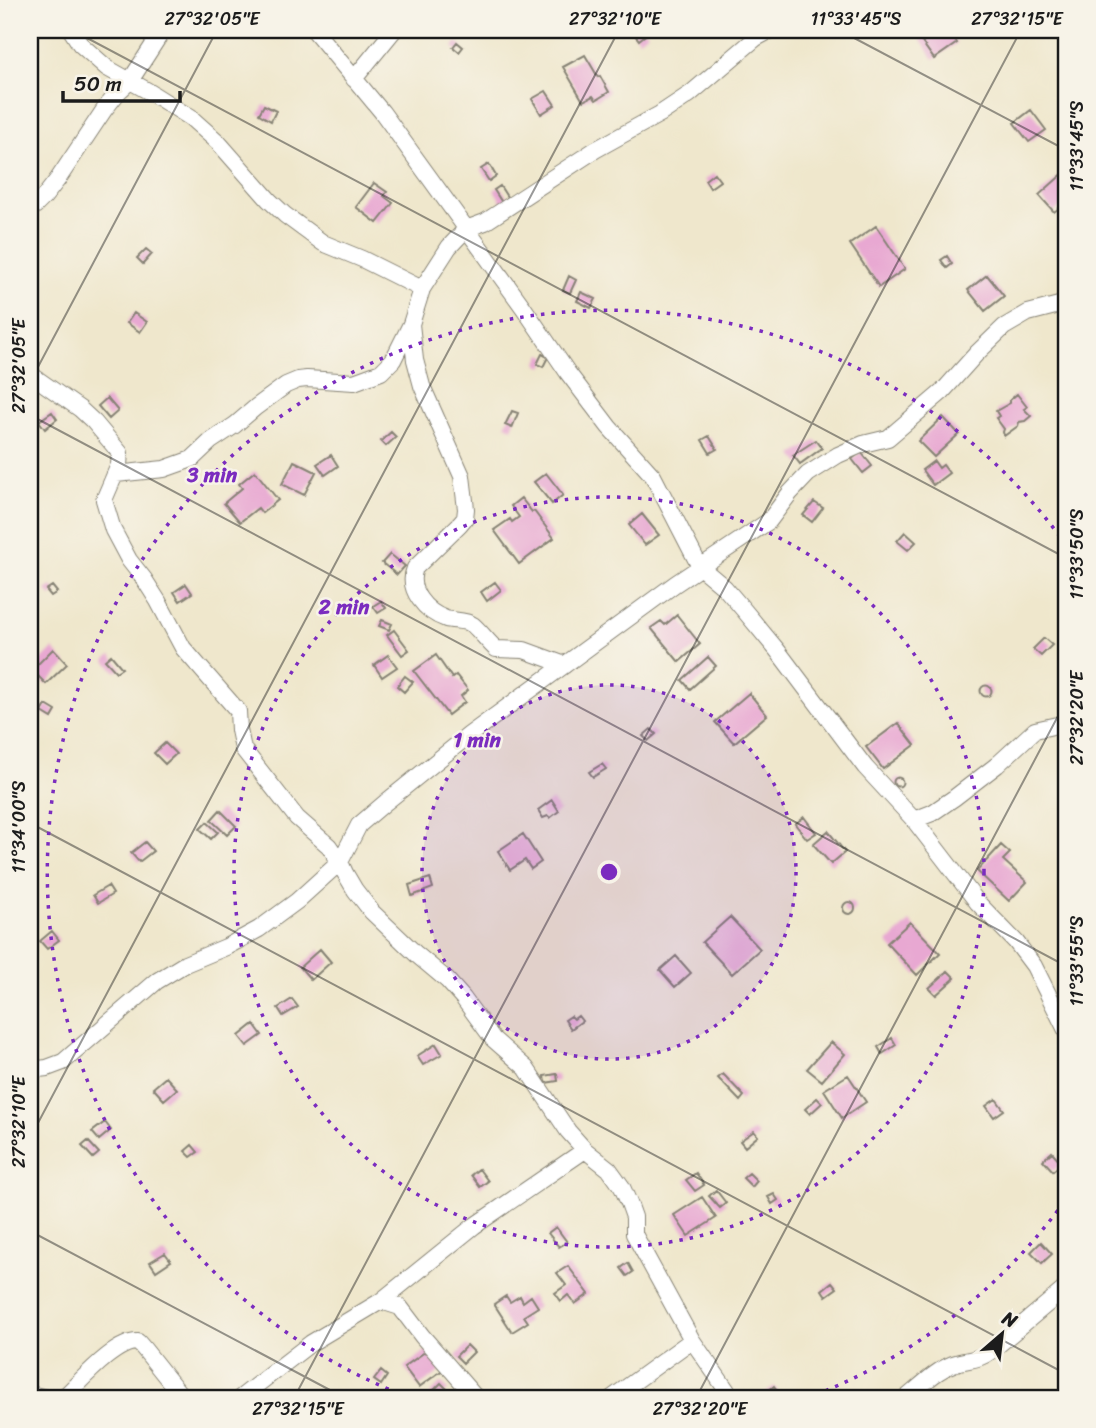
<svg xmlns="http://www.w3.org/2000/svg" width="1096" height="1428" font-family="Sriracha,sans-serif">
<rect width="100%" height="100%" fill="#f7f3e8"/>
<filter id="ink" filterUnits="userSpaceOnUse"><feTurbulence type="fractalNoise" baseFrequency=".0143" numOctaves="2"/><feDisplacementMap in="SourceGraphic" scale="14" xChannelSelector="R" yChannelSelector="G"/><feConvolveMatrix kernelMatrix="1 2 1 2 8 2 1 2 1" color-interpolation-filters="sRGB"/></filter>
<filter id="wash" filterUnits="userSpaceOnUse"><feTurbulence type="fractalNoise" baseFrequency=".00686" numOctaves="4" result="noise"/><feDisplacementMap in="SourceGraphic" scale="28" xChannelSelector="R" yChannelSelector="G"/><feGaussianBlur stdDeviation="1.57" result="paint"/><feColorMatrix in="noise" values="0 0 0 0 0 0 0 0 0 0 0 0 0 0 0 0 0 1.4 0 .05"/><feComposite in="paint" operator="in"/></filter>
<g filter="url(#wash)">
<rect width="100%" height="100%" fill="#efe7cc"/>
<g id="blocks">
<path fill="#e8a8d2" d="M631 30H645L648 33 639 40Z
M915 30H947L957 43 934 59 914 31Z
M457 42 463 47 459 52 453 47Z
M585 55 598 77 600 76 609 92 596 100 593 96 583 101 563 67Z
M546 91 555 105 541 114 532 99Z
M264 105 276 111 271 121 259 114Z
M1031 110 1046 130 1029 142 1014 123Z
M489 164 496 176 489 181 481 169Z
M1066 171V212L1062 206 1054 212 1039 195Z
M714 173 720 181 710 188 705 180Z
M374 183 387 192 384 196 393 203 377 223 356 207Z
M500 186 509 200 503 204 494 190Z
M876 226 905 269 879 287 850 244Z
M146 249 152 254 143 264 137 258Z
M30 250 37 255 30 265Z
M947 256 952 264 947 268 941 260Z
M987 275 1004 296 985 311 968 290Z
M569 276 576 280 570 293 563 290Z
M581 292 596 299 591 308 577 301Z
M134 313 147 322 140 332 127 323Z
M542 354 548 357 543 367 537 364Z
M1017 394 1027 407 1024 409 1031 416 1025 421 1019 422 1018 426 1004 436 1003 432 1004 429 996 418 999 416 996 411 1010 403V400Z
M107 398 118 411 109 419 98 406Z
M512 411 518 413 512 428 505 425Z
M52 412 57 419 45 429 39 421Z
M943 417 959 434 934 457 918 441Z
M391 432 396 437 386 446 381 441Z
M709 436 717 449 710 453 702 440Z
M816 440 822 448 800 464 793 455Z
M861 452 872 466 863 473 852 459Z
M331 455 338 466 325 475 317 464Z
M294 461 316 472 304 495 282 484Z
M934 461 939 468 943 465 949 473 933 485 922 470Z
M255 471 278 500 262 513 258 508 240 522 224 503 242 488 239 484Z
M546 473 563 495 552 504 534 482Z
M521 498 532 512 534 511 554 538 519 564 494 530 510 519 512 522 519 517 511 506Z
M814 502 823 508 812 522 803 515Z
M642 514 659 535 645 545 629 525Z
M905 532 916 542 908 550 897 541Z
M390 554 405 566 397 575 382 563Z
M495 582 501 590 487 601 481 592Z
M186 584 192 593 180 601 174 592Z
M52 586 57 592 51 596 46 590Z
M381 601 386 608 378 613 373 606Z
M677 615 700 644 679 662 651 628 661 621 665 625Z
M382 620 392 624 389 630 379 626Z
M394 630 409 650 402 655 387 635Z
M1044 638 1052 645 1041 656 1033 649Z
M53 649 67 664 46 684 32 670Z
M111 655 122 668 116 672 105 660Z
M388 655 397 667 382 677 374 665Z
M436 655 452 678 456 675 468 690 461 696 465 702 448 715 414 671Z
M708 657 716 666 690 689 682 680Z
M405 676 413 682 404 692 397 686Z
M980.5 691a5.5 5.5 0 1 1 11 0a5.5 5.5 0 1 1-11 0Z
M749 693 767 715 734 743 715 722Z
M30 701 39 714 30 720Z
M46 705 56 711 52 718 42 712Z
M898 723 915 745 883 769 866 747Z
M651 729 656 734 648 741 643 736Z
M165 743 176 754 165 764 154 753Z
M602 764 606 769 593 777 589 772Z
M893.5 782a4.5 4.5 0 1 1 9 0a4.5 4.5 0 1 1-9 0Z
M552 800 559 811 550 818 548 816 543 818 538 810Z
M220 810 236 826 227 835 211 820Z
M804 817 816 833 807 839 795 824Z
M207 822 218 832 211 839 200 829Z
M828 831 845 852 831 864 813 844Z
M523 834 541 862 531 869 525 860 510 870 498 851Z
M145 842 153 851 139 862 131 853Z
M1001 845 1010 853 1003 860 1027 882 1009 901 977 871Z
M430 878 433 888 412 896 409 885Z
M108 886 113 894 98 903 93 895Z
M843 908a6 6 0 1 1 12 0a6 6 0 1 1-12 0Z
M730 917 760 949 732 974 702 942Z
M910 922 940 953 917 975 887 943Z
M52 931 59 940 47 949 40 941Z
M320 949 331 962 311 980 300 967Z
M676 956 691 973 675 987 660 970Z
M948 971 955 978 936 995 929 988Z
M292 999 298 1007 283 1016 278 1008Z
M571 1016 574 1019 578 1016 582 1021 571 1029 565 1020Z
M254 1024 262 1035 247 1046 239 1036Z
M892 1038 896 1045 882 1054 878 1047Z
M831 1042 845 1054 822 1081 807 1069Z
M436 1044 442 1054 423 1065 417 1056Z
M557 1074 558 1081 545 1083 544 1076Z
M723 1074 744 1096 740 1101 718 1078Z
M848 1075 866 1102 842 1118 824 1090Z
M166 1077 177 1089 164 1100 153 1088Z
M817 1098 822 1103 810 1114 805 1109Z
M996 1099 1004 1110 994 1117 986 1106Z
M105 1122 111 1130 99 1140 92 1132Z
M754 1131 758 1136 745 1147 740 1141Z
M88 1141 99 1153 93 1158 82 1146Z
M192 1145 198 1152 191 1157 185 1151Z
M1052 1152 1062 1163 1053 1171 1043 1160Z
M479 1169 488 1181 480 1187 471 1175Z
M696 1173 704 1185 695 1191 686 1180Z
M749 1173 757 1181 752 1187 743 1178Z
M716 1190 726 1203 720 1208 709 1196Z
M774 1194 778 1200 772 1204 768 1197Z
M702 1197 716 1218 688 1236 674 1215Z
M556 1227 567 1242 559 1247 548 1233Z
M1041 1242 1052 1254 1042 1263 1031 1252Z
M165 1253 171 1261 156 1271 150 1262Z
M628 1263 633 1272 627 1276 621 1268Z
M568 1266 589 1294 575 1304 568 1295 561 1301 555 1293 566 1285 557 1273Z
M832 1282 837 1288 826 1296 822 1290Z
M506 1296 510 1302 520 1296 523 1302 531 1296 538 1307 524 1316 528 1322 512 1332 494 1304Z
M467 1345 474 1352 463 1363 456 1356Z
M429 1349 444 1369 419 1387 404 1367Z
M381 1371 387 1376 381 1385 374 1380Z
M441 1383 448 1390 440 1398H434L430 1394Z
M774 1386 779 1393 773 1398H766L763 1396Z"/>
</g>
</g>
<g filter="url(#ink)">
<use href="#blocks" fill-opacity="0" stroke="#868274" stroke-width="2"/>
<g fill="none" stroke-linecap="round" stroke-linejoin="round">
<g stroke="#868274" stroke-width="18">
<path id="minor" d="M71 30 80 44 107 68 148 91 191 118 218 142 269 200 285 215 323 243 362 259 422 289 449 247 466 229 485 222 595 150 660 114 690 94 756 38 771 30
M314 30 382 112 523 307 568 373 609 427 653 476 700 567 725 588 743 609 777 650 865 767 914 820 978 903 1016 942 1034 966 1066 1030
M354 79 394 30
M30 209 36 205 44 197 58 179 104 110 119 91 130 81 163 30
M422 289 411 324 415 360 422 386 462 476 466 509 465 518 460 524 415 568C406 590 426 612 446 619 454 621 466 620 473 625 481 632 488 642 496 649L524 650 565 665
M30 374 80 409 94 422 120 453 119 465 104 500 113 530 129 560 144 579 158 601 183 648 238 711 239 730 243 749 297 818 329 846 340 862 345 873 355 890 372 912 416 954 447 980 463 998 493 1039 526 1068 568 1131 585 1150 609 1169 622 1187 629 1203 634 1217V1234L692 1340 732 1398
M116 474 164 469 192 459 211 441 235 425 256 407 286 385 298 380 307 379 354 382 381 372 393 360 411 324
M914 820 932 813 954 798 997 765 1035 730 1066 723
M30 1070 47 1068 63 1062 157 981 185 964 226 947 259 929 297 901 340 862 359 825 386 802 469 735 675 584 769 521 790 493 808 474 838 455 863 444 888 438 942 392 977 353 1004 327 1028 313 1059 305 1066 301
M381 1301 474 1226 585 1150
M30 1394 46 1398
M59 1398 65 1396C81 1381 115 1341 138 1342L144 1349 183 1398
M240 1398 311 1343 381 1301 400 1307 422 1336 476 1398
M612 1398 692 1340
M906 1398C921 1386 935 1371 953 1364 969 1358 976 1362 991 1351L1066 1288"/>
</g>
<use href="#minor" stroke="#fff" stroke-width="16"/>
</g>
</g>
<path fill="none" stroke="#1c1c1c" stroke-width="2" stroke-opacity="0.45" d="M72 30 1066 558M839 30 1066 150M30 382 217 30M30 415 1066 966M30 823 1066 1374M30 1138 619 30M30 1231 345 1398M294 1398 1021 30M696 1398 1066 701"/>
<circle cx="609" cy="872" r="187" fill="#7b2cbf" fill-opacity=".12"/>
<g fill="none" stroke="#7b2cbf" stroke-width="3.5" stroke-dasharray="3.5 7">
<circle cx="609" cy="872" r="187"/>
<circle cx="609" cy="872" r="375"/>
<path d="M1064 1202A562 562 0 0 1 810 1397M408 1397A562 562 0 1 1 1064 542"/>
</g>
<circle cx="609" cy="872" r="10" fill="#7b2cbf" stroke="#f7f3e8" stroke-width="3.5"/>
<g font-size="21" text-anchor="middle" font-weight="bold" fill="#7b2cbf" stroke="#f7f3e8" stroke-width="5" stroke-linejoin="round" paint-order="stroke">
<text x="212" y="482">3 min</text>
<text x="344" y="614">2 min</text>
<text x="477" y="747">1 min</text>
</g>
<rect width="1096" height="1428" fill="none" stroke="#f7f3e8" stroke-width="77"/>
<g transform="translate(1002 1334) rotate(28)" stroke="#f7f3e8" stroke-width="5" paint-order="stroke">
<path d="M0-5L12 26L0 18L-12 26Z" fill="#1c1c1c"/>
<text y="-10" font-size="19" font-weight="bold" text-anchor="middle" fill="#1c1c1c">N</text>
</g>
<path d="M63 91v10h117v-10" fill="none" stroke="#1c1c1c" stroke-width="3.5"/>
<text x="74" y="91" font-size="21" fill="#1c1c1c" stroke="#f7f3e8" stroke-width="5" paint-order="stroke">50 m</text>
<rect x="38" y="38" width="1020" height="1352" fill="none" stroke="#1c1c1c" stroke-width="2.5"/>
<g font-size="18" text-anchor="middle" fill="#1c1c1c">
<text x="212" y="25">27°32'05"E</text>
<text x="615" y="25">27°32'10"E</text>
<text x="856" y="25">11°33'45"S</text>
<text x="1017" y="25">27°32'15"E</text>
<text transform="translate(1077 146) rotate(-90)" y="6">11°33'45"S</text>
<text transform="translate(19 366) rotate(-90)" y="6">27°32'05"E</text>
<text transform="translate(1077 554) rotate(-90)" y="6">11°33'50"S</text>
<text transform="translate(1077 718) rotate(-90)" y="6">27°32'20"E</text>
<text transform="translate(19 827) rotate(-90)" y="6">11°34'00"S</text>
<text transform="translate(1077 961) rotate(-90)" y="6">11°33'55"S</text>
<text transform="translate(19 1122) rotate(-90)" y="6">27°32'10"E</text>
<text x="298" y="1415">27°32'15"E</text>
<text x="700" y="1415">27°32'20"E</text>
</g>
</svg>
